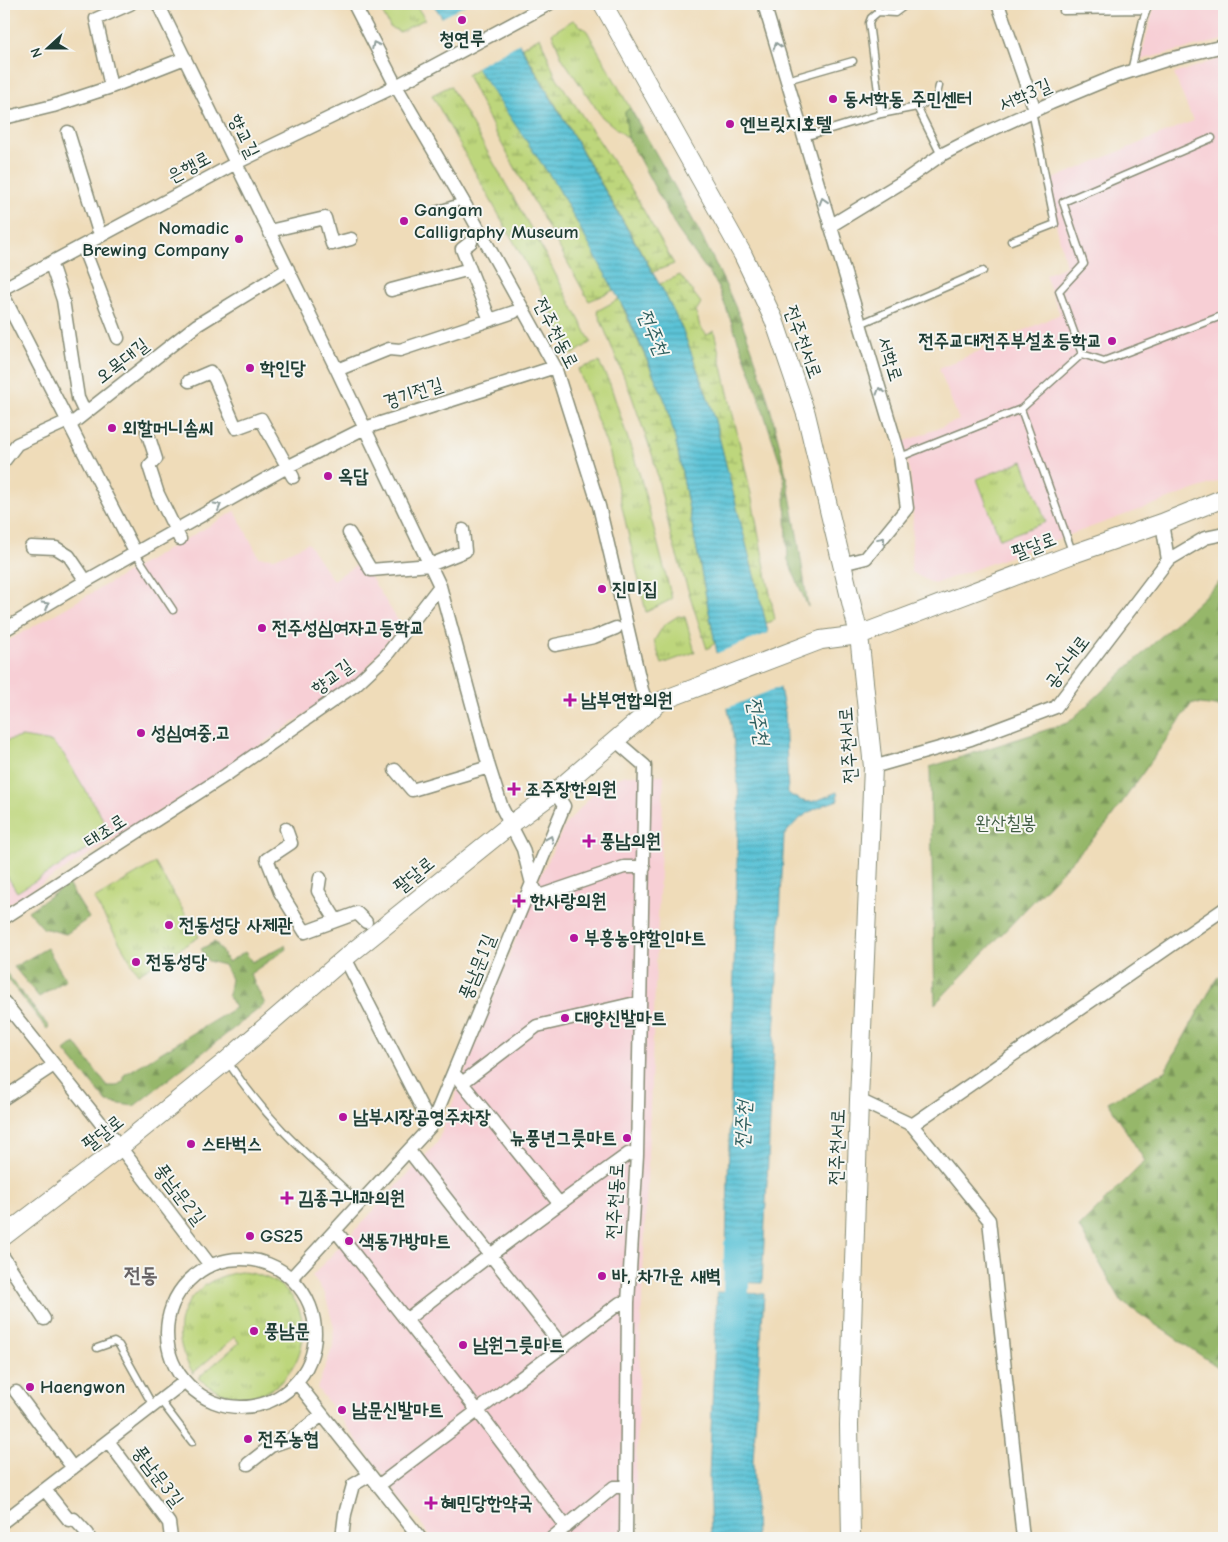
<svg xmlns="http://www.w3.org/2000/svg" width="1228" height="1542" font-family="'Comic Neue','Poor Story',sans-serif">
<defs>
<pattern id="grass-tufts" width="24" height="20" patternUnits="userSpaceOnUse" patternTransform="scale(1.25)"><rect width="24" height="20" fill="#bdd67b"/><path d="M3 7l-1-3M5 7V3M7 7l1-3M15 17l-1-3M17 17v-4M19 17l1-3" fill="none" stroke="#99af66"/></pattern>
<pattern id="forest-firs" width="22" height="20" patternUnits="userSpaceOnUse" patternTransform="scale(1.25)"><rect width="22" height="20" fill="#96b76b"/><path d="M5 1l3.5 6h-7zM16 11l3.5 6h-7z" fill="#7a9659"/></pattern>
<pattern id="wetland-marsh" width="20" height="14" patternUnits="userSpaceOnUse" patternTransform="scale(1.25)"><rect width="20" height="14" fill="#bdd67b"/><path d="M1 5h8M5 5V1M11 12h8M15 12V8" fill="none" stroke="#99af66"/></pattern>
<pattern id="water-rules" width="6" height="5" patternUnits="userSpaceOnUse" patternTransform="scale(1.25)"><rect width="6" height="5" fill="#5bc3d7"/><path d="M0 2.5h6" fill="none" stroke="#4ba0af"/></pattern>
</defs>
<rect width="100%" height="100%" fill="#f6f6f2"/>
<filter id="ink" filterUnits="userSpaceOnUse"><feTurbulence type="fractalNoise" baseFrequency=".02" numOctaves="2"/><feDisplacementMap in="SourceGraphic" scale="10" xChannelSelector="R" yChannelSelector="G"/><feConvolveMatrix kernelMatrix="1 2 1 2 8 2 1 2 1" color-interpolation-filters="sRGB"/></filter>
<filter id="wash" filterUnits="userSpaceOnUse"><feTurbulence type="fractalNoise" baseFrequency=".0096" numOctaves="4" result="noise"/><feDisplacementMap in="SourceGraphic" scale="20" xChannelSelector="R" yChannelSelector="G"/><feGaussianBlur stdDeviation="1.12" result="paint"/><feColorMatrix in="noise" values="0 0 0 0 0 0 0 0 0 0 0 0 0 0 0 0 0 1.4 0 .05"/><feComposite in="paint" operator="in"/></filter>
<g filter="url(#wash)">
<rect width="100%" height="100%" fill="#efdcb9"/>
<path fill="#f7cfd5" d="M1155 4H1224V40L1140 60Z
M1224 57V479L934 584 911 572 913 512 910 475 903 442 959 420 939 369 1060 314 1045 275 1066 266 1046 182 1193 121 1174 74Z
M235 511 259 557 275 558 308 543 333 580 361 562 401 625 359 678 197 788 4 907V643Z
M626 775H664L640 1347 634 1538H432L317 1388 333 1346 334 1328 325 1294 312 1276 437 1143 540 876 565 825 602 784Z"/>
<path fill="url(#grass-tufts)" stroke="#6e8a58" d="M378 4H415L425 19 400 32 390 27Z
M573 20 587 31 630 108 625 112 628 138 602 117 562 58 552 33Z
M450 86 537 239 591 342 572 355 548 303 432 95Z
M599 362 610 384 641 479 672 599 646 612 610 454 578 369Z
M1023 461 1046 522 1000 539 977 479Z
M678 616 685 617 695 652 662 664 654 641 664 625Z
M155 863 199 937 138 974 94 899Z
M242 1272C358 1285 289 1452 198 1378L239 1343 235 1337 193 1373C189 1365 184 1358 182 1349 170 1307 203 1276 242 1272Z"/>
<path fill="url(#forest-firs)" stroke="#5a7a50" d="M630 108C668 175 708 242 738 313 777 407 794 508 808 607L788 560 784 474 751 374 717 284 677 229 628 138 625 112Z
M1224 578V707L1192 703 1107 824 935 1004 930 767 1068 723Z
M68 884 89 918 66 934 43 928 28 911Z
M214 942 217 944 228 962 245 952 252 962 285 945 286 949 250 974 265 1004 134 1106 107 1102 65 1051 75 1043 107 1086H117L124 1080V1075L235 1008 228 996 231 979 224 965 208 961 201 949Z
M47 948 66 980 39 997 14 967Z
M4 970 49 1027 47 1029 4 974Z
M1224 974V1371L1122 1302 1079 1227 1145 1161 1108 1102 1165 1071 1217 978Z"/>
<path fill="url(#wetland-marsh)" stroke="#6e8a58" d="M540 37 555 75 632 190 674 264 653 272 522 47Z
M477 68 557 186 614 290 589 301 498 137 467 75Z
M680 275 701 303 696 311 700 327 707 335 714 331 751 494 775 620 766 623 712 409 683 331 660 284Z
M619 299 667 405 677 447 715 643 707 649 672 540 653 457 631 394 597 311Z"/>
<path fill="#bdd67b" stroke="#6e8a58" d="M22 737 52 742 63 753 112 834 17 892 4 871V741Z"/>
<path fill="url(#water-rules)" stroke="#3d8086" d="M433 4H496L664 292 683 331 712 409 766 623 785 712 788 793C809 808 815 801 837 792L838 800C815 808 799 815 784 836L762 1283 725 1282 739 796 733 735 677 447 667 405 626 312 557 186Z
M717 1292 764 1294 753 1460 756 1538H711L709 1476Z"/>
<path fill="#efdcb9" d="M467 4H499L522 42 474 68 440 19Z
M771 632 782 686 725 709 715 654Z"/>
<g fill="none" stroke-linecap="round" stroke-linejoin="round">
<path stroke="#5bc3d7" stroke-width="26" d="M735 1330 737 1246"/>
</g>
</g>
<g filter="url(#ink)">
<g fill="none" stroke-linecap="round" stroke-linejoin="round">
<g stroke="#878c76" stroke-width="9">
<path id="lane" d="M877 4 878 12
M1063 11 1146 10
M1131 71 1143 20 1149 4
M787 80 853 61
M917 107 941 155
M881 114 869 23 871 18 878 12 895 13 907 4
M804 137 881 114 917 107 936 98 939 86
M435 210 463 201
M1011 241 1055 224 1032 111
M860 324 983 271
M1082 354 1104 361 1224 315
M1021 409 1073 554
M900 457 1021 409 1082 354 1059 291 1084 264 1063 202 1212 138
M136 554 173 610
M227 1061C244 1086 264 1111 285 1133 309 1158 336 1179 360 1204
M97 1348 114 1342 119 1345 153 1406
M160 1400 192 1442"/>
</g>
<g stroke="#878c76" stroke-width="15">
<path id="street" d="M158 4 337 370 440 586 489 767 502 808 523 849 532 884 539 896 624 867H644
M354 4 396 86 463 201 555 367 599 506 642 690 649 710
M764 4 900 457 907 508 866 558 842 564
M998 4 1035 110
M111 87 96 19 130 4
M4 118 53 106 111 87 185 58
M68 132 98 229
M830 226 904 181 941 155 978 136 1051 103 1116 76 1169 59 1224 46
M269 231 325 218 332 244 351 239
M471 242 462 249 490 320
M85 252 118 338
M53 270 63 300 78 398 85 413
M4 288 236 163 396 86 549 4
M391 290 470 269
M4 297 136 554
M337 370 389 349 400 350 514 312
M189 381 210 372 215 379 236 428 261 419 293 477
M70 425 197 325 288 269
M147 431 156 459 149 466 158 494 180 539
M4 461 17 444 68 421
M1162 523 1168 560
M349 533 371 570 430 565 465 551 463 530
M31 547 56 548 69 556 86 581
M4 630 86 581 287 467 365 428 555 367
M555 645 594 637 616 628
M616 741 645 766 637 1155 628 1303 626 1538
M873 767 971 739 1056 707 1168 560 1205 538 1224 534
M395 770 412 790 489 767
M286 829 291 843 267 859 280 892 305 932 357 913 366 922
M320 878 318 891 336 920
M4 918 226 775 355 685 385 657 440 586
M345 958 431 1126
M4 1002 120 1147 210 1265
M457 1077 559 1203
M462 1083 537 1026 640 1002
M4 1098 54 1065
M859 1100 912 1125
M409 1151 562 1346
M336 1231 477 1410 566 1527
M4 1258 44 1319
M167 1333a74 74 0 1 1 148 0a74 74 0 1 1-148 0Z
M291 1278 431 1126 564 806 555 792
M406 1320C478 1263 553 1208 628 1154L637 1155
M298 1384 420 1538
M16 1392 73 1468
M108 1441 169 1523 171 1538
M248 1464 271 1446 291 1439 322 1415
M378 1486 620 1303H628
M45 1490 69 1520 74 1519 88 1534
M4 1521 184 1382
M342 1538 345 1514 353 1485 370 1475
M552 1538 614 1487H625
M1023 1538 989 1220 912 1125 1224 909"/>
</g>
<g stroke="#878c76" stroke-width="20">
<path id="secondary" d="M603 4 743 255 774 320 806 414 859 635 873 767 859 1100 849 1425 851 1538
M4 1236 120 1147 226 1061 345 958 510 825 555 792 661 701 821 640 859 635 1073 554 1162 523 1224 498"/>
</g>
<use href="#lane" stroke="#fff" stroke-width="6"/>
<use href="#street" stroke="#fff" stroke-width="12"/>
<use href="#secondary" stroke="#fff" stroke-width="18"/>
</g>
<defs><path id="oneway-chevron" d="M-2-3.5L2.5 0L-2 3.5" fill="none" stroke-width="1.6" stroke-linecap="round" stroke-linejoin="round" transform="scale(1.25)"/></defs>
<g stroke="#8f9e9a">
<use href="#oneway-chevron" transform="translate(375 45) rotate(-117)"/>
<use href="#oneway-chevron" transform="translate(777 46) rotate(-107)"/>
<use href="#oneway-chevron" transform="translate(823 201) rotate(-107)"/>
<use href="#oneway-chevron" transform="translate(880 391) rotate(-107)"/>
<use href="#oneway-chevron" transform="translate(218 506) rotate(-30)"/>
<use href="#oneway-chevron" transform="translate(882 540) rotate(-50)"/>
<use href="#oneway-chevron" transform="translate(46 605) rotate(-31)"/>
<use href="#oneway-chevron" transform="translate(550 839) rotate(-68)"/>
</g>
</g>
<g fill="#b5179e" stroke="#f6f6f2" stroke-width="2">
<circle cx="462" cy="20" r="5"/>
<circle cx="833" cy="99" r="5"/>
<circle cx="730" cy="124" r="5"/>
<circle cx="404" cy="221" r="5"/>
<circle cx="239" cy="239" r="5"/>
<circle cx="1112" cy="341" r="5"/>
<circle cx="250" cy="368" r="5"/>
<circle cx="112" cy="428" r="5"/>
<circle cx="328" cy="476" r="5"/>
<circle cx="602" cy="589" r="5"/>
<circle cx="262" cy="628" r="5"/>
<path d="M567.5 692.5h5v5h5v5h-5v5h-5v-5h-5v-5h5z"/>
<circle cx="141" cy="733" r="5"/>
<path d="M511.5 781.5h5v5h5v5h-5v5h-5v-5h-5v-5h5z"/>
<path d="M586.5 833.5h5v5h5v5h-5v5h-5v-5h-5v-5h5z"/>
<path d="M516.5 893.5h5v5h5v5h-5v5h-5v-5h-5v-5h5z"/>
<circle cx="169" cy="925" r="5"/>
<circle cx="574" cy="938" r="5"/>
<circle cx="136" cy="962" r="5"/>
<circle cx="565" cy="1018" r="5"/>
<circle cx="343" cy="1117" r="5"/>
<circle cx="627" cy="1138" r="5"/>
<circle cx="191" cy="1144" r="5"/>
<path d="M284.5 1190.5h5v5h5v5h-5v5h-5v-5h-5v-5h5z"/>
<circle cx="250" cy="1236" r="5"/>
<circle cx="349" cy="1241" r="5"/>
<circle cx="602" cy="1276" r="5"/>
<circle cx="254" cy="1331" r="5"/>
<circle cx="463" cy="1345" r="5"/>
<circle cx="30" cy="1387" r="5"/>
<circle cx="342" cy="1410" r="5"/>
<circle cx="248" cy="1439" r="5"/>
<path d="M428.5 1495.5h5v5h5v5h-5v5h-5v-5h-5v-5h5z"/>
</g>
<g text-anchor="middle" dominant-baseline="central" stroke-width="4" stroke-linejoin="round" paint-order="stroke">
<g font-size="19" font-weight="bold" fill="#1f3d34" stroke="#f6f6f2" text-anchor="start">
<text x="462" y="39" text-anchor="middle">청연루</text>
<text x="843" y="99">동서학동 주민센터</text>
<text x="740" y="124">엔브릿지호텔</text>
<text x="414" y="210">Gangam<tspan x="414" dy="22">Calligraphy Museum</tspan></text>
<text x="229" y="228" text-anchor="end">Nomadic<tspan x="229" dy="22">Brewing Company</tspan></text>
<text x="1102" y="341" text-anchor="end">전주교대전주부설초등학교</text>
<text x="260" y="368">학인당</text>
<text x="122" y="428">외할머니솜씨</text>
<text x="338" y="476">옥답</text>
<text x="612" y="589">진미집</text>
<text x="272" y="628">전주성심여자고등학교</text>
<text x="581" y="700">남부연합의원</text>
<text x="151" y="733">성심여중,고</text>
<text x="525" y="789">조주장한의원</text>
<text x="600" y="841">풍남의원</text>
<text x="530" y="901">한사랑의원</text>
<text x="179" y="925">전동성당 사제관</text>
<text x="584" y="938">부흥농약할인마트</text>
<text x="146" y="962">전동성당</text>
<text x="575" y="1018">대양신발마트</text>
<text x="353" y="1117">남부시장공영주차장</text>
<text x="617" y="1138" text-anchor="end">뉴풍년그릇마트</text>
<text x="201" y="1144">스타벅스</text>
<text x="298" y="1198">김종구내과의원</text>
<text x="260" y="1236">GS25</text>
<text x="359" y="1241">색동가방마트</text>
<text x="612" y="1276">바, 차가운 새벽</text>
<text x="264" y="1331">풍남문</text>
<text x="473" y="1345">남원그릇마트</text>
<text x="40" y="1387">Haengwon</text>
<text x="352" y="1410">남문신발마트</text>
<text x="258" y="1439">전주농협</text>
<text x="441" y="1503">혜민당한약국</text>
</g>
<g font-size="19" fill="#1f3d34" stroke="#f6f6f2">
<text transform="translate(1025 95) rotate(-24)">서학3길</text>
<text transform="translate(244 136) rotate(64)">향교길</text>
<text transform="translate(189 167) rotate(-28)">은행로</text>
<text transform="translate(556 333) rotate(63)">전주천동로</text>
<text transform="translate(803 342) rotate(70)">전주천서로</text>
<text transform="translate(890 359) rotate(73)">서학로</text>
<text transform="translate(122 361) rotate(-38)">오목대길</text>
<text transform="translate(413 393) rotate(-18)">경기전길</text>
<text transform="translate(1034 546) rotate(-21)">팔달로</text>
<text transform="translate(1067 662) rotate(-53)">공수내로</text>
<text transform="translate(332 677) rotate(-37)">향교길</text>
<text transform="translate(848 745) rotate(-94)">전주천서로</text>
<text transform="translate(105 831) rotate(-33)">태조로</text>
<text transform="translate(414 875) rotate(-39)">팔달로</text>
<text transform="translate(477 967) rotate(-68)">풍남문1길</text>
<text transform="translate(103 1133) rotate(-38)">팔달로</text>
<text transform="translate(837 1147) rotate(-88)">전주천서로</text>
<text transform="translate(180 1194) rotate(53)">풍남문2길</text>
<text transform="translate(615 1201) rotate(-87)">전주천동로</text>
<text transform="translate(158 1476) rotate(53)">풍남문3길</text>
</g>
<g font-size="19" fill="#3f5c42" stroke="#f6f6f2">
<text x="1006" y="823">완산칠봉</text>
</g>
<g font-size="20" font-style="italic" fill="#2e5e5d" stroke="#f6f6f2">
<text transform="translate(653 332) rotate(67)">전주천</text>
<text transform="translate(758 721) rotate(79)">전주천</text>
<text transform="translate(743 1125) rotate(-87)">전주천</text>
</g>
<g font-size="21" font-weight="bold" fill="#676264" stroke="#f6f6f2">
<text x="141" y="1275">전동</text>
</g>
</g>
<rect width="1228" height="1542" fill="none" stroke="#f6f6f2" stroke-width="20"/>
<g transform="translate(48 48) rotate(249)" stroke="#f6f6f2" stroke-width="4" paint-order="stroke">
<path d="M0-4L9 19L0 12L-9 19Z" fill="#1f3d34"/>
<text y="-8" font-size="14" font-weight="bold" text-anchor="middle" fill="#1f3d34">N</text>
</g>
</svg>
